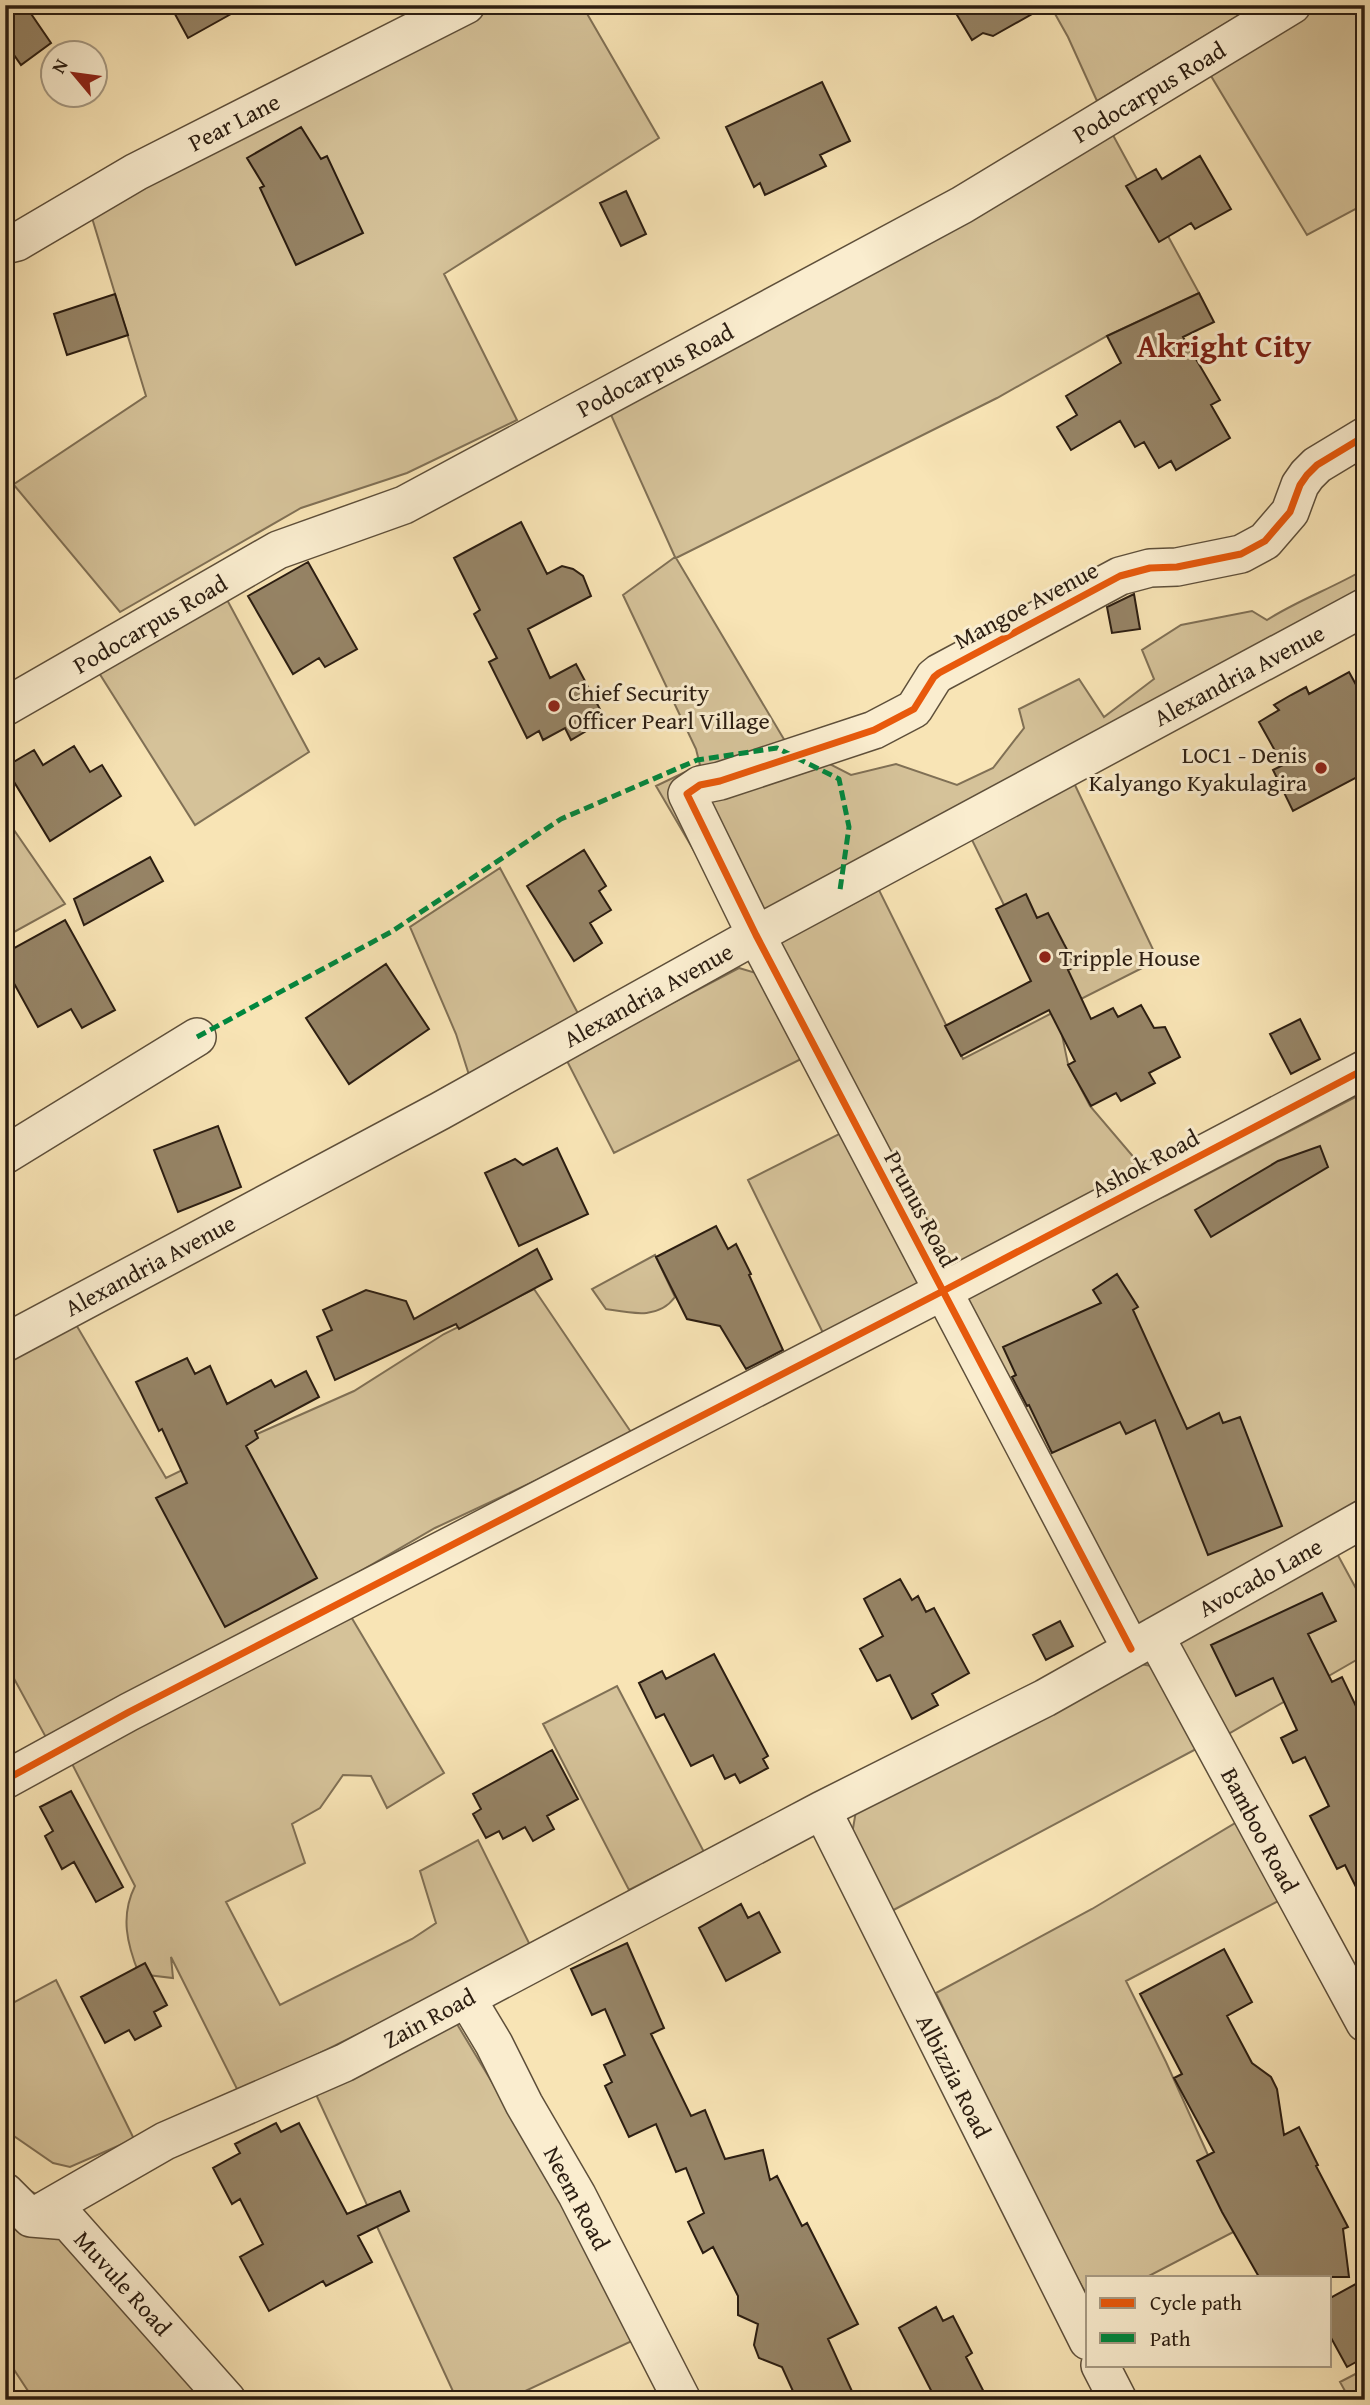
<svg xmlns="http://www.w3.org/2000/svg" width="1370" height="2405" font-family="'Gentium Book Plus',serif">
<rect width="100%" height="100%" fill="#f8e4b5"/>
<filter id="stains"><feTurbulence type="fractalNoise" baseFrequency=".00286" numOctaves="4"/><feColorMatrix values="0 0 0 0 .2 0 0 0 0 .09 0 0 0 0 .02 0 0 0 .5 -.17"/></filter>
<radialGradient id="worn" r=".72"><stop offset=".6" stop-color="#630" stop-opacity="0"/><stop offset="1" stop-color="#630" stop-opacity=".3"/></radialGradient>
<path fill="#d5c299" stroke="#807055" stroke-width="2" d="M490 5H582L659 138 444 274 517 420 407 473 301 508 120 612 14 485 5 489V466L14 484 146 396 89 208 345 83Z
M1050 5H1256L1097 101 1068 37Z
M1297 5H1365V204L1307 235 1205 66Z
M1108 126 1199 293 1107 336 997 398 676 558 785 741 851 775 896 764 957 785 993 768 1024 728 1019 709 1079 679 1104 717 1154 679 1142 650 1181 625 1252 611 1267 620C1298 600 1333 588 1365 569V595L741 931 656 786 700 765 696 749 623 595 675 557 607 406Z
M218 583 309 752 195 825 89 657Z
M1074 783 1158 960 1057 1011 1068 1064 1090 1106 1142 1167 955 1275 776 954 781 942 879 890 963 1059 1056 1011 972 840Z
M5 817 65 904 5 937Z
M500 868 581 1019 470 1078 456 1034 410 927Z
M739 968 756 973 807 1056 614 1153 566 1059Z
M1365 1092V1503L1123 1634 935 1292 1167 1195Z
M849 1129 931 1277 826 1339 748 1180Z
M655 1255 675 1297C658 1320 631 1313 606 1309L592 1289Z
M534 1289 633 1435 435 1528 302 1605 49 1743 5 1662V1354L71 1316 166 1478 257 1434 354 1391 444 1334Z
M1334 1548 1365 1605V1655L1223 1737 1177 1653 1182 1630Z
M347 1610 444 1773 387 1808 371 1776 343 1775 320 1808 292 1824 305 1863 226 1902 280 2005 412 1939 436 1923 420 1871 478 1840 530 1945 439 1994 239 2093 171 1957 173 1978 139 1974C127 1944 120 1916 135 1886L68 1756Z
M1140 1664 1157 1667 1198 1748 886 1914 852 1834 856 1811Z
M617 1686 704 1852 629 1890 543 1724Z
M1242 1819 1284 1898 1126 1981 1166 2062 1241 2228 1147 2277H1088V2297L1053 2235 936 1993 1092 1909Z
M56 1980 134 2139 70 2167 53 2163 11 2134 5 2125V2007Z
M457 2024 590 2245 634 2340 506 2400H457L313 2088Z
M5 2176 36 2194 212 2400H34L5 2356Z
M1365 2369V2400H1350L1340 2382Z"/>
<path fill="#968466" stroke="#2b1d11" stroke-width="2" d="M5 5H25L51 43 21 65 5 42Z
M170 5H247L188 38Z
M951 5H1048L993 36 983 33 972 40Z
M822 82 850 141 820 155 826 166 765 195 760 183 754 187 726 127Z
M301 127 321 159 327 156 363 233 296 265 260 188 264 186 247 158Z
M1200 156 1231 209 1195 229 1191 223 1159 242 1126 186 1156 169 1162 179Z
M626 191 646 234 621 246 600 203Z
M1199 293 1214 322 1183 337 1220 400 1211 405 1230 438 1176 470 1171 461 1159 468 1144 442 1135 447 1120 421 1071 450 1057 427 1077 415 1066 396 1121 363 1107 336Z
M115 294 128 335 67 355 54 314Z
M521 522 547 574 562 566 573 569 583 576 591 596 528 629 550 678 576 664 601 711 588 718 593 727 571 740 565 728 543 740 539 731 527 738 489 662 497 658 474 614 480 610 454 558Z
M308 562 357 649 325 667 319 658 293 674 248 596Z
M1134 594 1140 629 1112 633 1107 607Z
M1349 672 1365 701V773L1293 811 1273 770 1283 765 1259 722 1279 710 1274 705 1291 695 1306 687 1309 694Z
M74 746 90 772 102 765 121 796 50 841 5 767 34 750 43 765Z
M584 850 606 886 599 891 611 910 590 923 602 943 574 961 527 886Z
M150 857 163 881 84 925 74 899Z
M1026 894 1037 918 1048 913 1064 944 1076 966 1068 970 1091 1019 1113 1008 1118 1017 1141 1005 1154 1028 1165 1027 1180 1057 1149 1073 1155 1083 1121 1101 1116 1093 1091 1106 1068 1065 1075 1061 1049 1010 961 1056 945 1026 1031 981 996 909Z
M65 920 115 1010 82 1028 71 1009 38 1027 5 967V953Z
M386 964 429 1029 349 1084 306 1018Z
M1300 1019 1320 1059 1291 1074 1270 1034Z
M218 1126 241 1187 178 1212 154 1150Z
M1320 1146 1328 1167 1211 1237 1195 1210 1278 1161Z
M557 1148 588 1214 519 1246 485 1173 515 1159 523 1165Z
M716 1226 728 1249 736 1244 751 1274 749 1275 783 1350 746 1369 720 1326 687 1319 656 1257Z
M537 1249 552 1279 459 1329 456 1324 335 1380 317 1337 332 1330 323 1310 366 1290 406 1301 414 1319Z
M1117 1274 1138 1307 1133 1310 1187 1429 1219 1413 1223 1423 1240 1417 1282 1526 1208 1555 1155 1420 1126 1434 1120 1422 1052 1453 1029 1405 1027 1406 1012 1377 1016 1375 1003 1347 1101 1303 1093 1290Z
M187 1358 195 1374 210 1366 227 1404 271 1380 275 1387 306 1371 319 1397 255 1431 258 1438 246 1446 317 1578 225 1627 156 1498 187 1483 162 1429 159 1431 136 1382Z
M900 1579 912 1600 918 1596 926 1612 934 1608 969 1673 932 1694 938 1705 912 1719 890 1675 877 1681 860 1649 883 1636 864 1599Z
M1322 1593 1336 1621 1308 1634 1332 1682 1342 1677 1365 1725V1905L1345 1865 1337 1869 1310 1816 1329 1806 1305 1757 1293 1763 1281 1738 1297 1730 1273 1678 1236 1696 1211 1645Z
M1060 1621 1073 1646 1046 1660 1033 1635Z
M714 1654 768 1756 763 1759 768 1768 740 1783 735 1774 725 1779 713 1755 691 1766 664 1714 656 1718 639 1683 662 1671 666 1679Z
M552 1750 578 1799 547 1816 554 1829 533 1841 525 1827 503 1839 499 1831 486 1838 473 1814 481 1809 473 1794Z
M71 1791 123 1887 96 1902 74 1862 62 1869 45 1836 53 1831 40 1807Z
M741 1904 748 1918 759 1912 780 1952 726 1981 699 1928Z
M627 1943 664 2028 651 2034 691 2116 705 2110 725 2159 763 2150 770 2180 777 2176 802 2226 807 2223 858 2324 828 2339 856 2400H797L782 2367 759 2358 754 2345 758 2324 738 2315V2296L713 2247 703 2253 688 2222 704 2213 686 2168 676 2172 656 2124 629 2137 605 2086 612 2082 604 2065 625 2055 605 2009 592 2015 571 1969Z
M1224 1949 1252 2002 1227 2016 1252 2063 1271 2077 1277 2089 1284 2135 1299 2127 1318 2165 1316 2166 1348 2227 1343 2229 1349 2277H1259L1222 2212 1197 2161 1214 2152 1174 2078 1182 2074 1140 1994Z
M145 1963 167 2005 154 2012 161 2026 135 2040 129 2030 105 2043 81 1997Z
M276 2123 281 2132 299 2123 347 2214 400 2191 409 2211 358 2236 372 2262 326 2286 323 2281 269 2311 240 2257 263 2244 240 2199 232 2204 213 2168 240 2153 235 2144Z
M1365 2279V2357L1347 2367 1330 2336V2298Z
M936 2307 943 2321 953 2316 972 2353 966 2357 988 2400H936L899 2328Z"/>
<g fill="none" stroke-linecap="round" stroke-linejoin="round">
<g stroke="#5e4f3a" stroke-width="40">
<path id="minor" d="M5 245 17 242 136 172 466 5
M5 707 278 550 404 505 962 205 1292 5
M5 1155 197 1037
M5 1343 440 1111 756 935 1365 607
M1155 1636 1365 2023
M1131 1649 756 935 687 794 700 785 720 781 874 730 914 709 934 677 939 673 1120 576 1150 568 1177 567 1241 554 1265 541 1290 512 1300 485 1307 475 1317 465 1365 436
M5 1780 129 1712 943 1291 1365 1069
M822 1810 1088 2341
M467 1999 494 2044 524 2104 577 2195 682 2400
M5 2192 31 2218 68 2221 227 2400
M31 2218 165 2141 344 2063 822 1810 1045 1698 1365 1518
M1100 2365 1118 2400"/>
</g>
<use href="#minor" stroke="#faedcf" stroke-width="37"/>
<path stroke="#00873e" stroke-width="5" stroke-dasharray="10 5" stroke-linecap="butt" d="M197 1037 391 932 561 819 697 760 777 748 839 779 849 827 840 890"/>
<g stroke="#faedcf" stroke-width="11">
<path id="cycleway" d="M1131 1649 756 935 687 794 700 785 720 781 874 730 914 709 934 677 939 673 1120 576 1150 568 1177 567 1241 554 1265 541 1290 512 1300 485 1307 475 1317 465 1365 436
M5 1780 129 1712 943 1291 1365 1069"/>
</g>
<use href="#cycleway" stroke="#e8590c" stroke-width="7"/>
</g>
<g fill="#8f2418" stroke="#faedcf" stroke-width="2.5">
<circle cx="554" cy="706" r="7"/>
<circle cx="1321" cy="768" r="7"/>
<circle cx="1045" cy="957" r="7"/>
</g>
<g text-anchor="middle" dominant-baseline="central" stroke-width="6" stroke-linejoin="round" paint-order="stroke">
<g font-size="24" fill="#2b1d11" stroke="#faedcf">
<text transform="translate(1149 92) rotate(-31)">Podocarpus Road</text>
<text transform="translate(234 122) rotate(-27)">Pear Lane</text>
<text transform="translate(655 370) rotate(-28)">Podocarpus Road</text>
<text transform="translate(1026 605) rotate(-28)">Mangoe Avenue</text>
<text transform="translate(150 624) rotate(-30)">Podocarpus Road</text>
<text transform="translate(1239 675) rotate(-28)">Alexandria Avenue</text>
<text transform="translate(648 995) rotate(-29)">Alexandria Avenue</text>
<text transform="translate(1145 1163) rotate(-28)">Ashok Road</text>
<text transform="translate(921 1209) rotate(62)">Prunus Road</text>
<text transform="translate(150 1265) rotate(-28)">Alexandria Avenue</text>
<text transform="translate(1260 1577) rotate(-29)">Avocado Lane</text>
<text transform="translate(1260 1830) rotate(62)">Bamboo Road</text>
<text transform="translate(429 2018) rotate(-28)">Zain Road</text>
<text transform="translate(954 2076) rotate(63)">Albizzia Road</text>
<text transform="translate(577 2198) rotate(62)">Neem Road</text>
<text transform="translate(123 2283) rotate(48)">Muvule Road</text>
</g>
<g font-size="24" fill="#2b1d11" stroke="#faedcf" text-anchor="start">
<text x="568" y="692">Chief Security<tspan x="568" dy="28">Officer Pearl Village</tspan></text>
<text x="1307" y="754" text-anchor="end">LOC1 - Denis<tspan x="1307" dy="28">Kalyango Kyakulagira</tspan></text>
<text x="1059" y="957">Tripple House</text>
</g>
<g font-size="32" font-weight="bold" fill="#7a1f14" stroke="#faedcf">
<text x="1224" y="345">Akright City</text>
</g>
</g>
<rect width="1370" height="2405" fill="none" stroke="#f8e4b5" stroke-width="28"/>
<rect x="7" y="7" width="1356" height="2391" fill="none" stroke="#2b1d11" stroke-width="3.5"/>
<rect x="14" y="14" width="1342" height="2377" fill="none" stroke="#2b1d11" stroke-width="2"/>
<rect x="1086" y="2276" width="245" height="91" fill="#faedcf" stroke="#a79a83" stroke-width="2"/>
<rect x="1100" y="2298" width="35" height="10" fill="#e8590c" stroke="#a79a83" stroke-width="2"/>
<text x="1150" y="2310" font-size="21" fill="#2b1d11">Cycle path</text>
<rect x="1100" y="2333" width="35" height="10" fill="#00873e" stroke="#a79a83" stroke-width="2"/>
<text x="1150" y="2346" font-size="21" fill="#2b1d11">Path</text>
<g transform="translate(74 74) rotate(299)"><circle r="33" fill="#faedcf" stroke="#a79a83" stroke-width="2"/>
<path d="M0-5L12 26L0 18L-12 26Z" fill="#8f2418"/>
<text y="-10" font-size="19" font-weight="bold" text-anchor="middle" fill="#2b1d11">N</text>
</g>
<rect width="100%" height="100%" filter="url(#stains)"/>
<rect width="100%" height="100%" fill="url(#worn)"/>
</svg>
